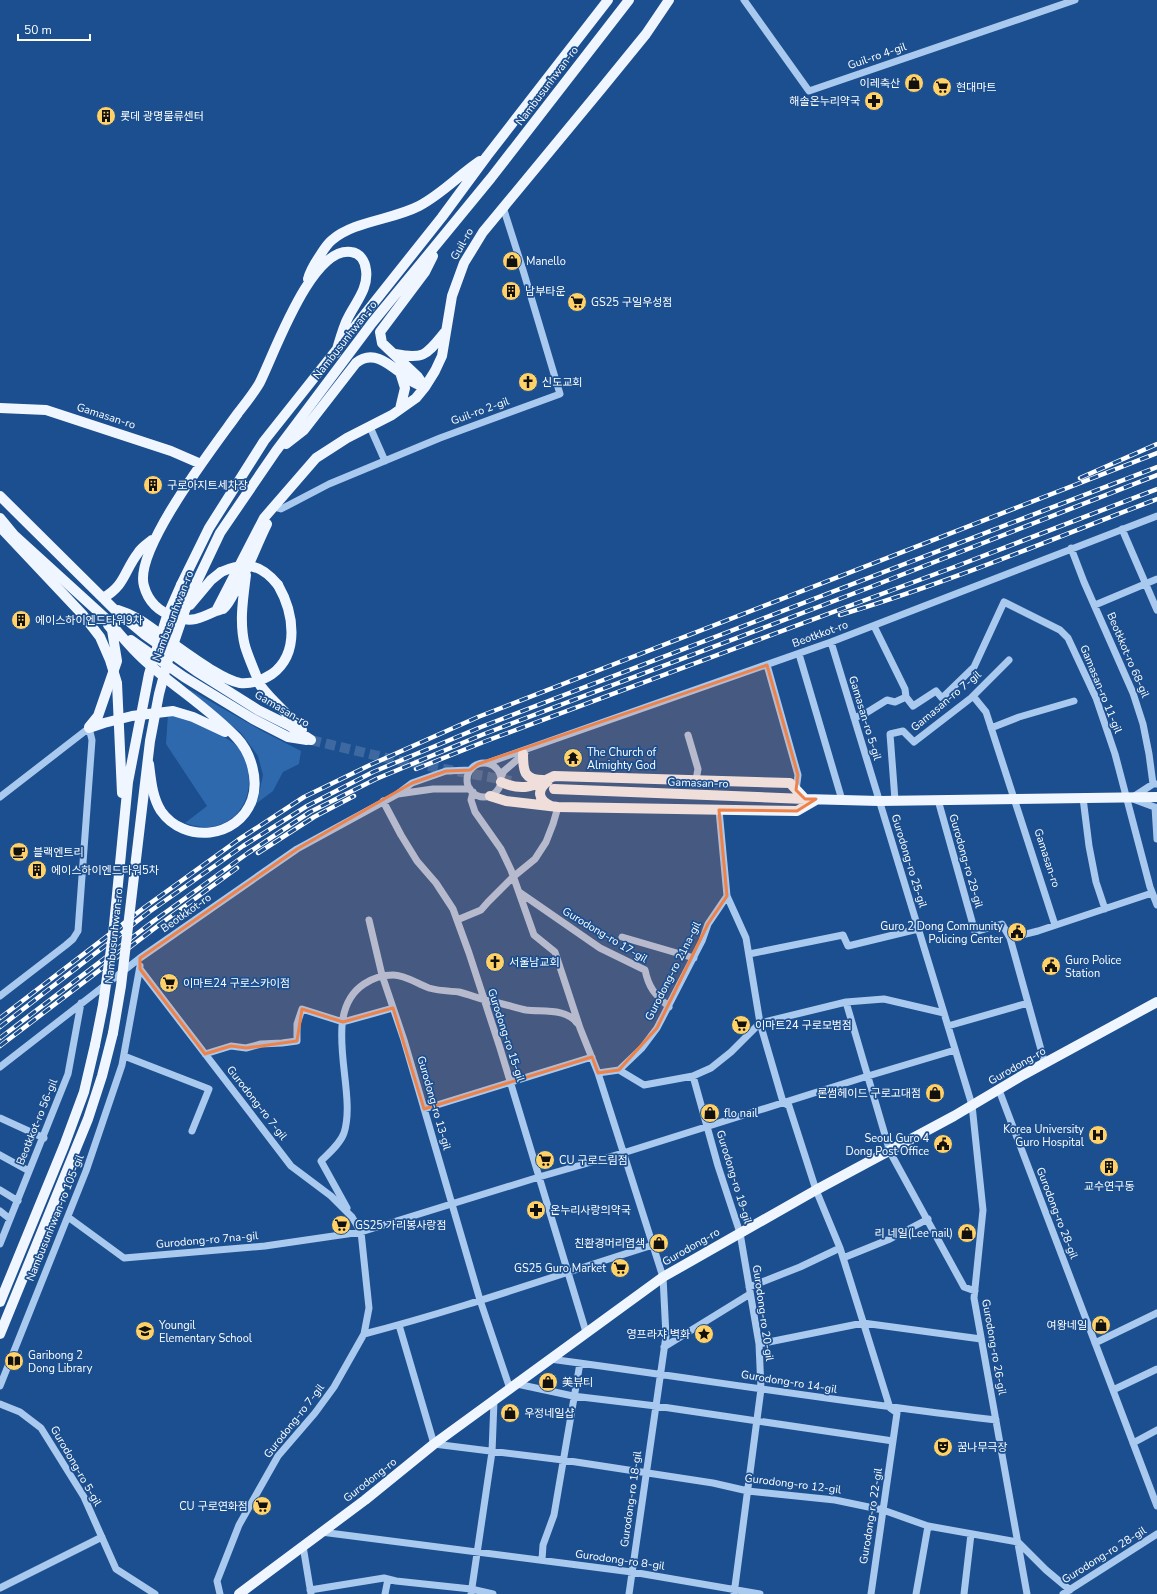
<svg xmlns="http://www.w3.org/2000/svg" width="1157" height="1594" font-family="'Nunito Sans','Noto Sans KR',sans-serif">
<rect width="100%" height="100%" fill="#1b4f8f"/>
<path fill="#2e69ad" d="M187 688 262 731 301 751 299 764 283 772 273 791 257 803 263 775 258 756 241 733Z
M168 714C180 714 191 721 202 726 214 732 227 737 237 746 243 753 246 763 248 771 255 810 222 838 185 823L207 806 166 744Z"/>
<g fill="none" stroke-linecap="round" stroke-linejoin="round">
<path stroke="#3d69a0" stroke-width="10" stroke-dasharray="10 5" stroke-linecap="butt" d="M311 740 395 760 511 781"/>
<path stroke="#a9c9ee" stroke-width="7" d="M744 0 809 91 1075 0
M370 427 385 461
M274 507 281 509 329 484 440 438 560 394 523 270 503 207
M1122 529 1157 610
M1071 548 1084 582 1133 693 1143 724 1149 754 1153 784
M1095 605 1157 579
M874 626 905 689 906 697
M831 642 972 1105 983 1210 974 1298 1027 1594
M799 654 842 800
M767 665 798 775 796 790
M973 696 986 712 1055 925
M854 718 866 713 887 700 895 702 906 697 913 706 936 691 942 698 974 667 1004 602 1060 630 1068 638 1096 698 1115 754 1150 887 1157 905
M991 728 1019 717 1074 701
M688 735 698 769 696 780
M487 763 831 642 1157 516
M467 780a17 17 0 1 1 34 0a17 17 0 1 1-34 0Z
M501 777 504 771 525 753
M473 792 471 800 475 812 501 849 511 870 534 935 555 952 580 1028 598 1073 663 1277 666 1336 629 1594
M398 794 433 789H470
M0 797 89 728 92 740 78 931 73 939 66 945 0 996
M1133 797 1153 784H1157
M1083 798 1089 846 1096 882 1105 909
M1133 799 1157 808
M895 800 890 734 903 731 914 742 971 698 1009 660
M938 800 975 932 1002 924 1010 938 1045 1064
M383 801 401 835 417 861 436 883 453 909 469 953 500 1048 586 1332
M1155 807 1157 839
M719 810 727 896 746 938 760 1023 783 1102 789 1106 816 1190 840 1248 890 1408 897 1413 871 1594
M519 892 600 948 645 970C649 989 655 994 669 1007
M369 920 382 975 404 1040 480 1300 510 1389
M457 920 481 910 488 902 513 877 535 859 546 842 553 824 558 807
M622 937 694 958
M1010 938 1038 931 1152 893
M749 954 843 935 848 946 918 929
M140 969 291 1166 331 1196 352 1217 361 1232 369 1308 364 1334 334 1387 315 1413 278 1456 239 1525 217 1581 220 1594
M846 1002 890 1152 964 1287 975 1291
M948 1026 1028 1003
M205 1054 231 1046 246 1048 261 1044 282 1043 297 1041V1024L302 1009 343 1022 393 1008
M124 1056 209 1089 192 1131
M0 1067 140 958 297 849 396 795 412 783 446 771 470 770
M619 1070 642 1048 657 1028 702 941 708 924 727 896
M598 1073 619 1070 644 1085 693 1076 711 1068 731 1052 760 1023 846 1002 884 999 944 1013
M693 1076 718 1166 740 1233 759 1344 761 1389 734 1594
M999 1090 1157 1506
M424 1109 592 1057
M0 1118 44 1138
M0 1155 29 1171
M0 1190 18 1201
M347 1208 321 1161C329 1153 340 1144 344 1133 358 1090 319 1014 364 984 373 978 382 975 393 975 406 975 417 984 429 988 439 991 449 991 459 992 471 995 482 1000 494 1002 505 1004 516 1008 526 1010 542 1012 567 1008 577 1023
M0 1211 10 1219
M68 1217 124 1258 265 1246 361 1232 539 1177 623 1153 868 1076 955 1050
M0 1244 68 1074 81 1003
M843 1258 890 1239 928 1219
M749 1287 800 1267 840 1248
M399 1325 434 1444 563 1460 713 1483 748 1491 835 1500 883 1510 928 1526 1018 1542 1046 1570 1070 1590
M364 1334C461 1309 557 1275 653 1245
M1095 1343 1157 1313
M759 1344 863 1323 981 1339
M664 1347 750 1294
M550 1359C699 1379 847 1403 996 1420
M517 1384 573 1396 656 1406 893 1441
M0 1386 86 1171 122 1065 140 966
M1113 1390 1157 1369
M0 1404 20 1412 41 1428 84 1497 116 1569 155 1594
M1133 1443 1157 1430
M321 1532 632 1572 760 1594
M303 1546 311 1594
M542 1560 543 1545 554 1515 580 1363
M0 1588 102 1537
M310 1590 384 1578 396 1581 471 1589 493 1594
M385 1594 388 1579
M471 1594 492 1452 494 1401
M916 1594 928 1526
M964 1594 971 1534
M1063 1594 1157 1534"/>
<path stroke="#f0f6ff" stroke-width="10" d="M308 279C310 271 315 263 319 257 323 251 326 245 332 240 354 221 392 220 419 206 442 194 459 175 480 161
M395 354C425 360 427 354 445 332
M400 372 405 388 400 409
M425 387 418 377 382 343 380 332 425 272 433 256
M0 408 46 410 171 451 201 464
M286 444 304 430 356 363C377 346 396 372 413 382 417 384 421 386 425 387
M0 496 114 609 145 635 196 671 258 710 290 726 311 740
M0 518 14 535 114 626
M267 524C256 546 248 570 235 591 232 597 228 605 223 609 222 609 217 611 216 611 201 618 192 623 175 617 159 612 148 601 144 586 133 550 216 444 238 413 245 404 253 394 259 384 274 355 311 246 351 252 360 253 365 261 366 270 369 290 353 305 346 322 342 332 339 342 336 353
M246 575C243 599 239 623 245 646 248 656 252 665 256 675
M181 585 209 528 264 441 442 217 487 156 608 0
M103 598C125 586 124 571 138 553 141 548 147 544 152 540
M190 605 211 580 221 572
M118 610C135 615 146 624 160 634 176 646 193 658 210 669 220 675 229 681 240 683 251 684 263 680 272 674 300 653 294 613 278 585
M216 611 264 518 316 458 347 438 392 415 416 398 425 387 435 371 442 356 452 296 464 263 483 232 602 88 646 34 669 0
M184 613 192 592 220 533 276 451 372 323 491 178 629 0
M109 622C120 634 130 647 142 658 172 686 209 708 237 738 251 753 259 780 252 800 238 839 184 844 161 811 152 797 151 779 149 764
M131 640 184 677 253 719 288 737 307 740
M260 685C272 702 289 714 302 730
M89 727 98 716 117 661 112 630 108 625
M89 728 104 723 132 716 173 711 193 717 225 732
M523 754C523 771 524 780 543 780
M548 781C536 790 538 800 551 806
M501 782C523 792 534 786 554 776L790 783 805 799
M554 789 805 799 879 801 1157 797
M490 796 506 801 558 807 797 811 816 800
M0 1302 64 1146 84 1092 95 1045
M0 1334 88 1119 102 1076 113 1033
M239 1594 365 1500 434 1444 663 1277 816 1190 954 1116 1023 1075 1157 1002"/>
<g stroke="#fff" stroke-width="4.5">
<path id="rail" d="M1080 478 1157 444
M840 615C948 583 1052 539 1157 499
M416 769 486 741 957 566 1157 489
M258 853 314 817 354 796
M0 1018 145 907 238 840 304 797 370 765 478 717 1157 453
M0 1027 149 912 243 846 307 806 373 772 481 727 1157 467
M0 1038 155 920 248 853 310 812 376 779 484 734 868 588 1157 475
M0 1046 159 925 237 868"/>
</g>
<use href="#rail" stroke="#1b4f8f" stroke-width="3" stroke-dasharray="9" stroke-linecap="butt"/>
<path stroke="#f0f6ff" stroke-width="10" d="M0 527 83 615 100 637 110 660 117 683 122 793
M221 572C246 561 261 564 278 585
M113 1033 121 986 150 741 159 694 168 660 184 613
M95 1045 103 1005 113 935 128 782 149 674 166 619 181 585"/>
</g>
<path fill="#ee8249" fill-opacity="0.2" stroke="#ee8249" stroke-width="3" stroke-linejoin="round" d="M767 665 798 775 796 790 805 799H816L797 811 719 810 727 896 708 924 657 1028 619 1070 598 1073 592 1057 424 1109 393 1008 343 1022 302 1009 297 1041 246 1048 231 1046 205 1054 140 969V958L297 849 412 783 446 771 470 770 478 764Z"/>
<defs>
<g id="shop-disc" transform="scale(1)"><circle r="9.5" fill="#ffd166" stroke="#1b4f8f"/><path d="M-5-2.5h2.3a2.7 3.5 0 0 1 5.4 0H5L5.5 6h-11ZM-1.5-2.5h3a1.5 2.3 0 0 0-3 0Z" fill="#111"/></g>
<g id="supermarket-disc" transform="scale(1)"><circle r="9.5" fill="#ffd166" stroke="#1b4f8f"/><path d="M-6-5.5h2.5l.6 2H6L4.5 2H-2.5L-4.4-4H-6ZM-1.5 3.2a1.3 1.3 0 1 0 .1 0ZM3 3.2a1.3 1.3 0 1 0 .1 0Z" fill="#111"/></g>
<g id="pharmacy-disc" transform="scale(1)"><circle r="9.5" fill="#ffd166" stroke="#1b4f8f"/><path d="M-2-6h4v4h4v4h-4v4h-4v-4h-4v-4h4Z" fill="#111"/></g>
<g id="building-disc" transform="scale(1)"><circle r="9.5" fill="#ffd166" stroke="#1b4f8f"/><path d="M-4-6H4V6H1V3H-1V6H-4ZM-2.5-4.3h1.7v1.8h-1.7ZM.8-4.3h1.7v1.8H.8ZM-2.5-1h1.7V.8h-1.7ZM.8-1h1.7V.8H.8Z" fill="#111"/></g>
<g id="church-disc" transform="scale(1)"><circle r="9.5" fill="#ffd166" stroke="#1b4f8f"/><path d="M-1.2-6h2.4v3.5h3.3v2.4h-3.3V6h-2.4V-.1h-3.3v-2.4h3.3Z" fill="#111"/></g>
<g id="temple-disc" transform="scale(1)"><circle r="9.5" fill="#ffd166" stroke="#1b4f8f"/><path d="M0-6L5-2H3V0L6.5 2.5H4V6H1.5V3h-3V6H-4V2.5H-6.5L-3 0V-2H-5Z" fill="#111"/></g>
<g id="cafe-disc" transform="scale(1)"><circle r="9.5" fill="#ffd166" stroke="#1b4f8f"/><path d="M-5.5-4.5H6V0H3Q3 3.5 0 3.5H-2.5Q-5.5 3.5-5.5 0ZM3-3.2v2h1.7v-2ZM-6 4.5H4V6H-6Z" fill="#111"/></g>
<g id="civic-disc" transform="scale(1)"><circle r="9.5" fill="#ffd166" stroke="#1b4f8f"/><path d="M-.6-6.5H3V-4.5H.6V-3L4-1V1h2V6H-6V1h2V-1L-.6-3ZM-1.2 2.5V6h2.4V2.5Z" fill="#111"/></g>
<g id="hospital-disc" transform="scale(1)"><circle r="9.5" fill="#ffd166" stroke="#1b4f8f"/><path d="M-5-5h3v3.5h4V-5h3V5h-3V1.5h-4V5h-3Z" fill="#111"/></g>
<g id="school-disc" transform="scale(1)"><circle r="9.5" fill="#ffd166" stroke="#1b4f8f"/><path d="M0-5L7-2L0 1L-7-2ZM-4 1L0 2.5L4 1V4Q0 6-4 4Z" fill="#111"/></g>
<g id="sight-disc" transform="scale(1)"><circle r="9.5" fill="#ffd166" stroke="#1b4f8f"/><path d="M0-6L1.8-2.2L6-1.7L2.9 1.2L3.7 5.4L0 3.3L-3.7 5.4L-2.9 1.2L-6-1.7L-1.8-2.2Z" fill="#111"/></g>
<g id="library-disc" transform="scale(1)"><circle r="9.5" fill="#ffd166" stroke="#1b4f8f"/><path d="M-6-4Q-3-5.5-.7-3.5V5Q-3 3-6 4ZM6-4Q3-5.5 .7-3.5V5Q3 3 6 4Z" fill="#111"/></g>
<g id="theatre-disc" transform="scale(1)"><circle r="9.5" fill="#ffd166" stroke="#1b4f8f"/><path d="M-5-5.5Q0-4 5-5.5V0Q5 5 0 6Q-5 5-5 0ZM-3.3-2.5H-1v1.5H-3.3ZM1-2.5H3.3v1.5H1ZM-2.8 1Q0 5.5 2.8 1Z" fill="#111"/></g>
</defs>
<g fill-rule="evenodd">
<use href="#shop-disc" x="914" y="83"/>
<use href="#supermarket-disc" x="942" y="87"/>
<use href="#pharmacy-disc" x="874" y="101"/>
<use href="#building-disc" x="106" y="116"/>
<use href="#shop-disc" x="512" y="261"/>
<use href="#building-disc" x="511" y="291"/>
<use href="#supermarket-disc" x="577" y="302"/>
<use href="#church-disc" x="528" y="382"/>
<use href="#building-disc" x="153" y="485"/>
<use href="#building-disc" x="21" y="620"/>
<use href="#temple-disc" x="573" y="758"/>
<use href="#cafe-disc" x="19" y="852"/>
<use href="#building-disc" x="37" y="870"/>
<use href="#civic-disc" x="1017" y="932"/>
<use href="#church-disc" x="495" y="962"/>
<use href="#civic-disc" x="1051" y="966"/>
<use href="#supermarket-disc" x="169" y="983"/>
<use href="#supermarket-disc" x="741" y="1025"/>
<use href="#shop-disc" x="935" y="1093"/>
<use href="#shop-disc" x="710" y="1113"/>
<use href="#hospital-disc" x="1098" y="1135"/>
<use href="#civic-disc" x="943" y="1144"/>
<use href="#supermarket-disc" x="545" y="1160"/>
<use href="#building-disc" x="1109" y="1167"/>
<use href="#pharmacy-disc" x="536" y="1210"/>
<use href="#supermarket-disc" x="341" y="1225"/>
<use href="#shop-disc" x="967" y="1233"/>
<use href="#shop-disc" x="659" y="1243"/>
<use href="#supermarket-disc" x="620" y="1268"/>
<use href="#shop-disc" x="1101" y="1325"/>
<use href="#school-disc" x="145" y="1331"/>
<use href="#sight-disc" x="704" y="1334"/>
<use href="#library-disc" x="14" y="1361"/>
<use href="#shop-disc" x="548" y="1382"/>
<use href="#shop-disc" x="510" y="1413"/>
<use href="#theatre-disc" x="943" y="1447"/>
<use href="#supermarket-disc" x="262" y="1506"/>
</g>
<g text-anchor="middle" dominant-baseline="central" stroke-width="3.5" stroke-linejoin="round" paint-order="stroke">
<g font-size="11" fill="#fff" stroke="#1b4f8f">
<text transform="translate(877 56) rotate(-19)">Guil-ro 4-gil</text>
<text transform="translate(547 86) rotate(-53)">Nambusunhwan-ro</text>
<text transform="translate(462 244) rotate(-60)">Guil-ro</text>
<text transform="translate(345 340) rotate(-52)">Nambusunhwan-ro</text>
<text transform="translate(480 411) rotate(-20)">Guil-ro 2-gil</text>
<text transform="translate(106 416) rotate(18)">Gamasan-ro</text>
<text transform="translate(173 616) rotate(-69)">Nambusunhwan-ro</text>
<text transform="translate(820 634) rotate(-20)">Beotkkot-ro</text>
<text transform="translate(1128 655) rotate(67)">Beotkkot-ro 68-gil</text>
<text transform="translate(1101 689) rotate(68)">Gamasan-ro 11-gil</text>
<text transform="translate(946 701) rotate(-40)">Gamasan-ro 7-gil</text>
<text transform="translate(282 709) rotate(30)">Gamasan-ro</text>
<text transform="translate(865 718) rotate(73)">Gamasan-ro 5-gil</text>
<text transform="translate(698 783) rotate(2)">Gamasan-ro</text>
<text transform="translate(1047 858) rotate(72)">Gamasan-ro</text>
<text transform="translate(909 861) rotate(73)">Gurodong-ro 25-gil</text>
<text transform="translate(966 861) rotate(74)">Gurodong-ro 29-gil</text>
<text transform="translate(186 913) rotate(-35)">Beotkkot-ro</text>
<text transform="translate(605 935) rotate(31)">Gurodong-ro 17-gil</text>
<text transform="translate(114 936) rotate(-84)">Nambusunhwan-ro</text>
<text transform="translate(673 971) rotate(-63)">Gurodong-ro 21na-gil</text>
<text transform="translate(506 1035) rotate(72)">Gurodong-ro 15-gil</text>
<text transform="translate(1017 1066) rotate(-30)">Gurodong-ro</text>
<text transform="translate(257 1103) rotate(52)">Gurodong-ro 7-gil</text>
<text transform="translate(434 1103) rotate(74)">Gurodong-ro 13-gil</text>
<text transform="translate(37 1122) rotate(-68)">Beotkkot-ro 56-gil</text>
<text transform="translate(734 1177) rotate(73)">Gurodong-ro 19-gil</text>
<text transform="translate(1057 1213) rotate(69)">Gurodong-ro 28-gil</text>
<text transform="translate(55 1218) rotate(-68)">Nambusunhwan-ro 105-gil</text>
<text transform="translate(207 1240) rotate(-5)">Gurodong-ro 7na-gil</text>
<text transform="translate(691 1247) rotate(-30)">Gurodong-ro</text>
<text transform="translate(763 1313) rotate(82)">Gurodong-ro 20-gil</text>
<text transform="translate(994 1347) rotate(80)">Gurodong-ro 26-gil</text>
<text transform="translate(789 1382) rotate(9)">Gurodong-ro 14-gil</text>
<text transform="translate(294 1421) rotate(-52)">Gurodong-ro 7-gil</text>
<text transform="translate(76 1466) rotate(60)">Gurodong-ro 5-gil</text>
<text transform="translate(370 1480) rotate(-38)">Gurodong-ro</text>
<text transform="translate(793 1484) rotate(7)">Gurodong-ro 12-gil</text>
<text transform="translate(631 1499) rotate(-82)">Gurodong-ro 18-gil</text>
<text transform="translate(871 1516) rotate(-81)">Gurodong-ro 22-gil</text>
<text transform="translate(1104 1555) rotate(-32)">Gurodong-ro 28-gil</text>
<text transform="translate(620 1560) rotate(8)">Gurodong-ro 8-gil</text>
</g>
<g font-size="11" fill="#fff" stroke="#1b4f8f" text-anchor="start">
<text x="900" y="83" text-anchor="end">이레축산</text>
<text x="956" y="87">현대마트</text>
<text x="860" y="101" text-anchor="end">해솔온누리약국</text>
<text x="120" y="116">롯데 광명물류센터</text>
<text x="526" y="261">Manello</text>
<text x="525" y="291">남부타운</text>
<text x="591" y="302">GS25 구일우성점</text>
<text x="542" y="382">신도교회</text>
<text x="167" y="485">구로아지트세차장</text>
<text x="35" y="620">에이스하이엔드타워9차</text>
<text x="587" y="752">The Church of<tspan x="587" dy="13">Almighty God</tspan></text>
<text x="33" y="852">블랙엔트리</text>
<text x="51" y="870">에이스하이엔드타워5차</text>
<text x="1003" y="926" text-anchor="end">Guro 2 Dong Community<tspan x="1003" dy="13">Policing Center</tspan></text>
<text x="1065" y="960">Guro Police<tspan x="1065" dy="13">Station</tspan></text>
<text x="509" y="962">서울남교회</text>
<text x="183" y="983">이마트24 구로스카이점</text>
<text x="755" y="1025">이마트24 구로모범점</text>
<text x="921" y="1093" text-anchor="end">론썸헤이드 구로고대점</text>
<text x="724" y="1113">flo nail</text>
<text x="1084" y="1129" text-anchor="end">Korea University<tspan x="1084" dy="13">Guro Hospital</tspan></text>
<text x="929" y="1138" text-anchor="end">Seoul Guro 4<tspan x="929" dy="13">Dong Post Office</tspan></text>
<text x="559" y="1160">CU 구로드림점</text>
<text x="1109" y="1186" text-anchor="middle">교수연구동</text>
<text x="550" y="1210">온누리사랑의약국</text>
<text x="355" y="1225">GS25 가리봉사랑점</text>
<text x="953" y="1233" text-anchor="end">리 네일(Lee nail)</text>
<text x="645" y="1243" text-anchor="end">친환경머리염색</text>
<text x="606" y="1268" text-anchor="end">GS25 Guro Market</text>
<text x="159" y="1325">Youngil<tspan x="159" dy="13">Elementary School</tspan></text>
<text x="1087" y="1325" text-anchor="end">여왕네일</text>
<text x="690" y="1334" text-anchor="end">영프라쟈 벽화</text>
<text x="28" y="1355">Garibong 2<tspan x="28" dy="13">Dong Library</tspan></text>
<text x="562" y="1382">美뷰티</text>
<text x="524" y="1413">우정네일샵</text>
<text x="957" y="1447">꿈나무극장</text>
<text x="248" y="1506" text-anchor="end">CU 구로연화점</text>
</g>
</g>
<path d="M18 34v6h72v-6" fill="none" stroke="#ffffff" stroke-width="2"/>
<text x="24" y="34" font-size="12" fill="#ffffff" stroke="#1b4f8f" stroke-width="3" paint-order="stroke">50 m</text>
</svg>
